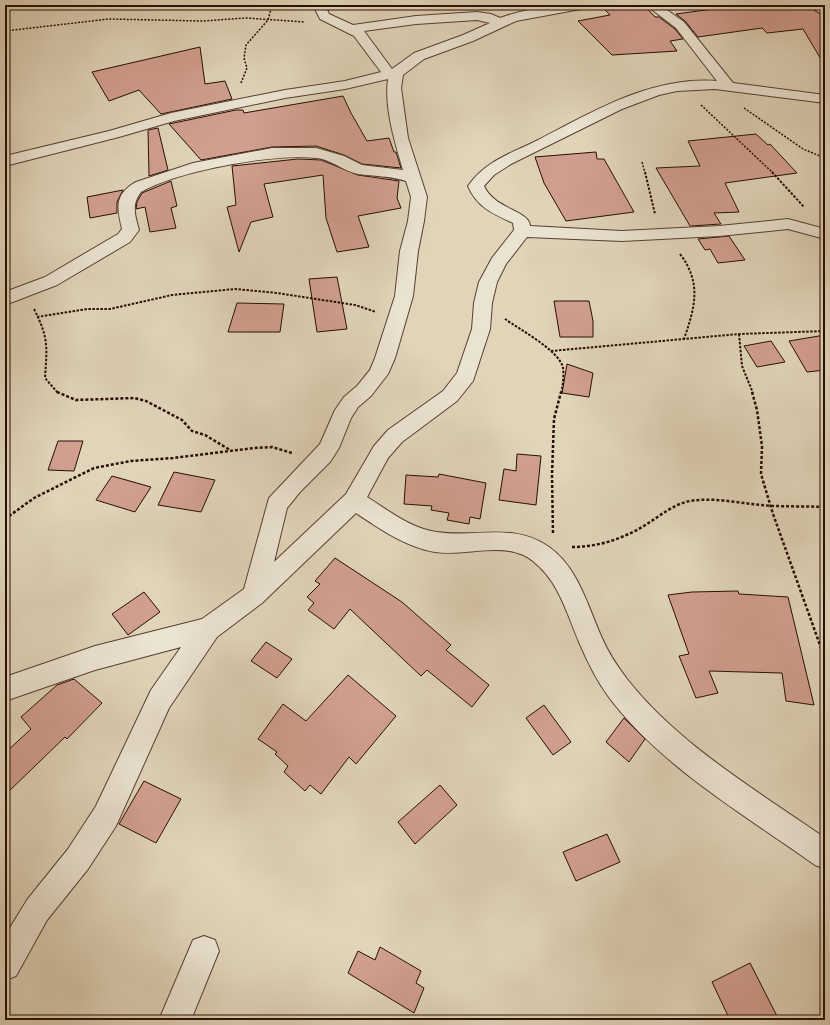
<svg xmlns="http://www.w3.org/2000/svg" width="830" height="1025" font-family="'IM FELL Great Primer',serif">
<rect width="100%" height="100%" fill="#e0d4b9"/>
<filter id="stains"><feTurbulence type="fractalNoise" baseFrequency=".005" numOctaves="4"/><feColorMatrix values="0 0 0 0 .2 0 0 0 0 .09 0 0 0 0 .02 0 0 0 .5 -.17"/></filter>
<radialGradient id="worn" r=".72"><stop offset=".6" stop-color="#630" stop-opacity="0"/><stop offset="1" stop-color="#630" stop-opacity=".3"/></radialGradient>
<path fill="#d19f8f" stroke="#280d03" d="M600 5H644L655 17H659L675 29 683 39 670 41 677 51 612 55 578 21 610 15Z
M742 5H806L825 17V66L803 29 767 33 762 28 698 37 685 21 676 14Z
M200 47 205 84 225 81 232 99 161 114 139 90 109 101 92 72Z
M343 96 351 113 367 141 389 138 394 152H396L401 168 362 164 344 155 316 146 272 147 201 160 169 124 236 110H243L244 113Z
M158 128 168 170 149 176 148 130Z
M756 134 768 145 770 144 797 173 725 183 739 212 714 213 721 224 690 226 656 168 700 166 688 141Z
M596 152 597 159H604L634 212 566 221 544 183 535 157Z
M298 159 321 160 358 175 399 181 397 198 401 208 358 216 369 247 337 252 326 218 323 175 264 184 273 217 251 222 239 252 227 207 236 205 232 166Z
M171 181 177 206 171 208 176 228 150 232 145 207 136 209 137 202 142 193Z
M123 190 117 202V213L90 218 87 197Z
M729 236 745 260 718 263 710 249 705 250 698 239Z
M337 277 347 329 317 332 309 279Z
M554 301H589L593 321V337H560Z
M237 303 284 304 280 332H228Z
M825 335V370L807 372 789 341Z
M771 341 785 362 757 367 744 346Z
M567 364 593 373 589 397 562 393Z
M58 441H83L74 471 48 470Z
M517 454 541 456 536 505 499 500 504 469 516 471Z
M174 472 215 480 201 512 158 505Z
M439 474 486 483 480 519 470 517 469 524 447 520 449 513 431 510 432 506 404 504 406 475 438 477Z
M112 476 151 487 135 512 96 500Z
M335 558 402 602 451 645 446 650 489 685 472 707 427 670 421 676 350 609 334 629 308 610 314 603 307 597 320 584 315 581Z
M738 591 739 594 788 597 814 705 786 701 782 673 709 671 718 693 696 698 679 656 689 654 668 595 692 592Z
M144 592 160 612 128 635 112 614Z
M266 642 292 659 277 678 251 661Z
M348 675 396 716 356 764 349 757 321 794 310 785 305 791 284 772 288 766 275 754 277 752 258 739 283 704 306 721Z
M74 679 102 703 67 739 65 737 5 795V753L31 729 21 717 57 685Z
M544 705 571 742 553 755 526 718Z
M624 718 645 739 629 762 606 742Z
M144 781 181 799 156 843 119 824Z
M440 785 457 805 415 844 398 822Z
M607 834 620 862 576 881 563 852Z
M380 947 421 971 416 983 424 988 414 1013 348 973 358 951 375 960Z
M750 963 779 1020H730L712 982Z"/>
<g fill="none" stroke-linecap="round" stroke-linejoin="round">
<g stroke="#563f30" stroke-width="2">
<path id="street" d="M313 5H325L329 14 353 25 416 16 477 12 491 14 500 18C527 8 558 5 587 5L581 9 516 21 473 41 424 59 403 75 401 88 408 138 427 197 424 221 418 251 413 296 395 358 388 374 371 396 358 407 351 418 339 448 330 462 300 492 287 508 274 562 346 494 374 446 388 430 443 391 457 373 472 329 474 303 479 282 492 258 514 230 513 223C493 214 477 207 468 186 485 161 512 153 538 140 594 111 652 76 717 81L676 28 646 5H660L684 22 733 83 825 95V103L715 89 677 91 659 95 622 109 511 164 494 175 484 186C494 209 530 211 530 226L622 231 719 226 788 219 825 229V239L788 229 719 236 622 241 527 237 506 264 497 282 492 303 490 329 473 381 457 401 402 442 388 458 367 497C388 510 411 529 437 532 476 538 514 522 549 547 578 567 588 607 602 638 608 652 617 666 627 679 679 745 756 790 825 838V869L815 865C745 815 660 766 608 696 596 679 587 661 579 642 567 614 559 582 534 562 507 539 467 557 435 552 406 547 380 529 356 513L262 603 217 637 169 708 116 826 88 869 47 920 16 976 5 980V936L27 900 68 849 96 806 151 690 181 647 95 670 5 701V677L95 646 202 619 244 589 269 498 320 444 335 410 344 397 357 386 370 370 375 358 395 296 400 251 408 221 411 197 406 181C390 176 374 176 358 174 343 171 331 159 316 158 274 153 177 171 141 192 131 205 135 215 139 230L130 242 57 285 5 305V292L45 277 118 234 122 229C117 208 114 194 136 182L193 163 272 148H316L344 156 362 165 403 170C395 143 384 107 388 79L345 89 285 98 174 121 119 137 5 166V156L109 131 171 113 285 90 345 81 381 72 354 36 320 19ZM477 20 490 23 463 35 414 53 392 69 364 31 416 24Z
M807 5H822L825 7V16Z
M204 936 215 940 219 951 191 1020H159L193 940Z"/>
</g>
<path stroke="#280d03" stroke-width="1.5" stroke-dasharray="2 1.5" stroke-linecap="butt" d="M5 31 109 19 202 21 246 18 305 22
M241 83 247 68 244 58 246 45 268 20 272 5
M701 105 773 173
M744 108 803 149 825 158
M642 162 645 173"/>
<path stroke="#280d03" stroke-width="2" stroke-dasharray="2.5 1.5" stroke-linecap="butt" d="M645 172 655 214
M772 172 804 207
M5 231 8 270 10 274
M680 254C702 283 695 307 684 339
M34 309C49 339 47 346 45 378L58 393
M37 317 87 309H110L172 295 235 289 277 293 355 305 376 312
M505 319C519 329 560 351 563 368 564 375 563 386 561 393
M739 334 742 366 753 393
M551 351 739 334 825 331"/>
<path stroke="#280d03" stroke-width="2.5" stroke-dasharray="3 2" stroke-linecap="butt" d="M57 392 76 400 134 398 146 401 182 420 192 431 205 435 230 450
M752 392 757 410 762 446 761 474 773 514 825 659
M5 519 34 498 94 468 131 461 173 458 254 448 272 447 292 453
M553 533 552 475 554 419 561 392
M572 547C599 547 625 538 647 524 661 515 674 504 690 501 713 497 738 503 761 505 782 507 804 506 825 507"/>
<use href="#street" fill="#ebe3d2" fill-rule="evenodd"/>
</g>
<rect width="830" height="1025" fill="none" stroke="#e0d4b9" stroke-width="20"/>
<rect x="6" y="6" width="818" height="1013" fill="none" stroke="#280d03" stroke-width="2"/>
<rect x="10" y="10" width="810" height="1005" fill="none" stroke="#280d03"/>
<rect width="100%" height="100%" filter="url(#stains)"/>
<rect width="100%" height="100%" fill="url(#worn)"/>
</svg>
